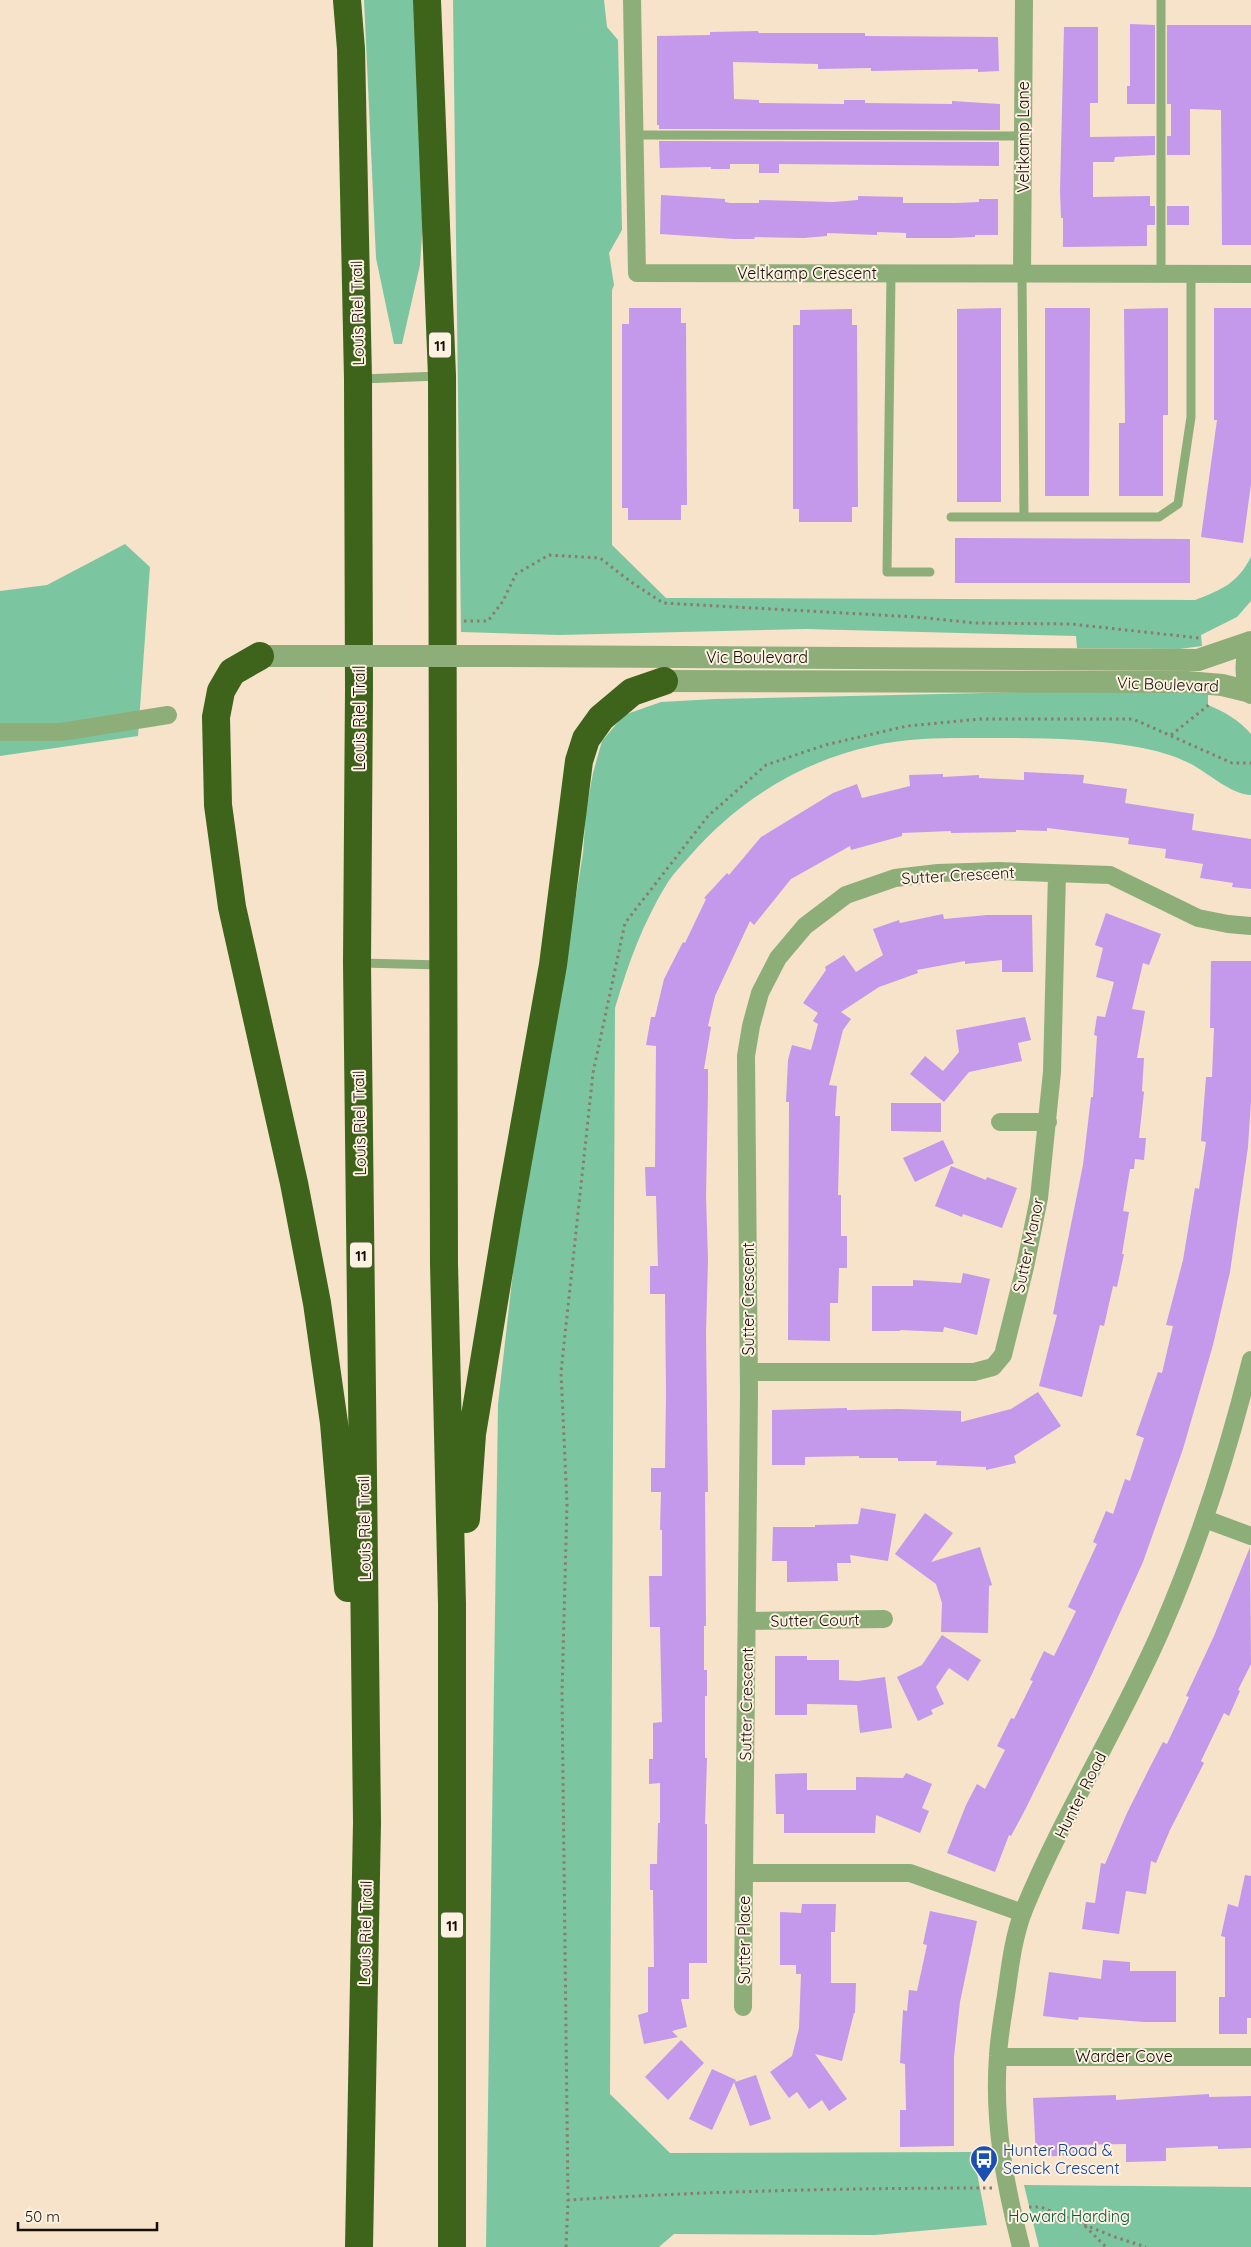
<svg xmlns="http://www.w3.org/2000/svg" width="1251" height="2247" font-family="Quicksand,sans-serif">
<rect width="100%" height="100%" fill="#f6e3ca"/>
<path fill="#7bc6a0" d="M364 0H414L426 178 420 265 402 344H394L376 258Z
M453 0H604L607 27 618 40 622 230 609 253 614 285 612 290V545L666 598 1195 600C1221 590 1237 584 1251 557V601L1237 617 1201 635 1202 646 1179 649 1077 648 1076 636 806 629 559 635 461 632Z
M125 544 150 567 138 736 0 756V591L47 585Z
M1204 688 1208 695V705C1225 712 1239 720 1251 734V795C1232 795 1207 772 1189 763 1173 755 1155 750 1137 747 1087 738 1039 738 989 738 950 738 910 737 872 746 799 762 736 802 688 858 681 866 673 874 668 882 643 922 628 964 615 1008L610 2094 670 2153 973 2152 987 2225 875 2235 674 2234 659 2247H486L498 1404 522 1193 557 1013 583 853 586 811 593 773 602 741 624 715 661 702 715 699Z
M1024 2185 1251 2187V2247H1039Z"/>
<path fill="#c498eb" d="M1130 24 1155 25V104H1127V86H1130Z
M1167 25H1251V245H1222L1221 110 1190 109V155H1167V136H1171V104H1167Z
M1064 27H1098V103H1090V137L1155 136V155L1115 157 1114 162H1093V197L1150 196V206H1155V225H1147V246L1063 247V218H1061L1060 191Z
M758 31 759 33H865V36L998 37 999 71 978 72V69L871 71V68L818 69V64L733 62 734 99 759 100V103L844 104V100H865V103L952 104V101L1000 104V130L659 129V125H657V36L710 35V32Z
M659 141 999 142V166L779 164V173H759V164H730V169H711V167L660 168Z
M661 195 725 199V202L730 203H759V200L833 202 858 200V196L903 197V203H956L979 202V199H998V235H975V237L951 238H906V233L877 232V235L827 233V236L804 238 755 237 754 239H734L660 234Z
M1167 206H1189V225H1167Z
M629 308H681V323H686L687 505H681V520H628V508H622V324H629Z
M1001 308V502H957V309Z
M1045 308H1090L1089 496H1045Z
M1168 308V415H1163V496H1119V423H1125L1124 309Z
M1214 308H1251V484L1243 543 1201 537 1217 420H1214Z
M852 309V325H857L858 507H852V522H799V509H793V325H800V310Z
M955 538 1190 539V583H955Z
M1024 772 1084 775 1083 783 1127 789 1125 803 1194 814 1192 830 1251 839V889L1232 887 1233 883 1200 878 1203 864 1165 858 1166 849 1128 844 1129 838 1047 828V831L1016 830V832L951 833V831L902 833V836L851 850 850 846 791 879 754 925 750 921 715 996 708 1026 711 1027 704 1069H708V1090L706 1196 708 1260 706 1333 708 1492H705L706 1626H704V1670H707V1696H705V1758H707L705 1824H707V1963H689V1999H681L687 2027 672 2031 678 2037 644 2044 638 2015 648 2012V1967H654L653 1890H650V1864H657L658 1823H660V1783L649 1784V1759H653V1723L662 1722 660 1627H650L649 1576H662V1530H660L661 1492H651V1468H665L666 1394 665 1294H650V1266H658L656 1196H646L645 1167H655L656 1046 646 1045 651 1017H655L664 979 683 942 685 943 706 899 704 898 727 873 729 875 761 837 833 793 857 784 862 798 910 786 909 775 943 774V777L979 775V778L1024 780Z
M1106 913 1161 934 1149 965 1143 963 1132 1009 1145 1011 1137 1058H1144L1142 1091 1144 1092 1139 1138H1146L1144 1160 1135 1159 1134 1169H1130L1123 1211 1129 1212 1122 1254H1124L1117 1287 1113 1286 1104 1326 1100 1325 1082 1397 1039 1386 1057 1315 1053 1314 1083 1165 1091 1097H1093L1097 1036 1094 1035 1097 1016 1105 1017 1114 982 1096 977 1103 948 1095 945Z
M943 914 944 919 987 915H1032L1033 972H1002V960L965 964V961L917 970 918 973 879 987 841 1012 851 1019 843 1030 829 1085 837 1086 835 1116H840L838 1195H841V1236H847V1268H839L838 1303H830V1341L788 1340 789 1102H786L788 1060 792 1045 811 1050 818 1024 813 1021 818 1013 803 1003 826 970 825 967 844 955 856 972 883 955 873 929 899 920 900 923Z
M1211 961H1251V1101L1248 1147 1230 1272 1213 1345 1183 1449 1143 1562 1092 1674 1025 1810 1011 1836 1009 1835 995 1872 947 1853 966 1805 977 1784 985 1789 1005 1750 997 1746 1011 1718 1014 1719 1033 1681 1030 1680 1044 1651 1054 1656 1076 1611 1068 1607 1097 1544 1093 1542 1106 1511 1113 1514 1125 1479 1130 1481 1144 1438 1136 1435 1158 1372 1162 1373 1173 1326 1166 1325 1183 1260 1195 1188 1199 1189 1206 1142 1201 1141 1206 1077H1212L1214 1028H1210Z
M1025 1017 1031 1040 1018 1043 1022 1061 969 1072 944 1102 910 1074 925 1056 943 1071 959 1052 956 1030Z
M891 1103H941V1132L891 1131Z
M943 1140 954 1163 915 1182 903 1158Z
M951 1166 986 1180 987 1177 1017 1188 1002 1228 963 1214 962 1217 935 1206Z
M963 1273 990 1279 977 1335 944 1327 943 1332 900 1330V1331H872V1286H913V1280L961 1283Z
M1038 1392 1061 1426 1014 1456 1016 1463 986 1470V1467L936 1465 937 1461H898V1458H859V1456L805 1457V1465H772V1410L847 1408V1410L898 1409 961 1411V1422L1011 1409Z
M861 1508 896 1514 888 1561 850 1555 851 1563H837L838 1581 787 1582V1561H772L773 1527H815V1525L858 1524Z
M925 1513 953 1533 931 1562 980 1547 992 1585 989 1586 988 1633 941 1632 942 1603 936 1584 895 1554Z
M1250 1547 1251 1664 1238 1690 1240 1691 1229 1716 1224 1713 1201 1761 1204 1763 1170 1830 1156 1863 1151 1861 1146 1894 1126 1891 1119 1934 1082 1929 1086 1902 1095 1903 1101 1863 1105 1864 1127 1813 1150 1767 1163 1742 1167 1744 1189 1697 1186 1696 1214 1636Z
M942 1635 981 1660 968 1681 949 1668 936 1687 944 1704 931 1710 933 1714 918 1721 897 1677 922 1665Z
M775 1656H807V1660H839V1680L858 1681 885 1677 892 1728 860 1733 857 1705 807 1704V1715H775Z
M807 1773V1790H856V1777L903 1778 906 1773 932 1784 922 1808 929 1811 920 1833 876 1815 875 1833H784V1814H776L775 1774Z
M1245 1875 1251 1876V2018H1247V2034H1219V1997H1225V1937L1221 1936 1228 1904 1238 1907Z
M802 1904H836L835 1932H831V1983H856L855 2013H854L842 2061 815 2054 847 2099 829 2111 822 2100 809 2109 797 2092 789 2098 770 2072 792 2056 799 2028 801 1974H796V1965H780V1912L801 1913Z
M930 1911 977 1921 960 2002 954 2057V2146L900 2147V2110H906L905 2064 900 2063 903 2010 907 2011 909 1990 917 1991 927 1945 923 1944Z
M1103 1960 1130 1962V1971H1176V2022H1144L1079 2017 1078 2020 1043 2016 1049 1972 1101 1979Z
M681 2040 704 2063 668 2100 645 2077Z
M712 2069 736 2080 735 2082 756 2075 771 2119 750 2126 734 2082 712 2130 689 2119Z
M1209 2094V2097L1251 2096V2148L1218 2149V2146L1166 2148V2161L1126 2162V2144L1075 2145 1076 2155 1036 2157 1033 2098 1116 2095V2100Z"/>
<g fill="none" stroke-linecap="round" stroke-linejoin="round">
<path stroke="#897d6c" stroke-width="3" stroke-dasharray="2.5 4" stroke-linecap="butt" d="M464 621H488L503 601 516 574 549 555 600 558 631 582 663 603 916 617 975 623 1071 624 1199 638
M1171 735 1210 704
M992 2188C850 2188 709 2191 568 2200L562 1693 567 1504 561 1372 593 1073 625 923 708 816 766 765 825 745 907 726 980 719H1133L1232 763H1251
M1029 2207H1041L1112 2236 1146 2247
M1085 2226 1106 2247
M566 2247 568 2200"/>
<path stroke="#8eae79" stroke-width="9" d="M635 135 1023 136
M891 274 887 572H930
M1022 274 1024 517
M1161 274V0
M361 379 440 376
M951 517H1159L1178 504 1191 417V274
M360 963 442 965"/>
<path stroke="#8eae79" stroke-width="18" d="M632 0 637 273 1251 274
M1022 274 1024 0
M0 732H61L168 715
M1000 1122H1048
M749 1372H974L993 1367 1003 1355 1025 1267 1039 1198 1052 1072 1057 874
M1205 1519 1251 1536
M747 1621 884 1619
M1023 1913 910 1873H744L749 1393 746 1056 751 1026 760 993 778 958 805 926 846 895 895 878 938 873 998 871 1110 875 1198 918 1228 924 1251 926
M743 2007 744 1873
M998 2057H1251
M1021 2247C1005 2185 993 2121 998 2056 999 2036 1003 2015 1006 1995 1010 1967 1013 1939 1023 1912 1063 1814 1120 1725 1162 1628 1200 1541 1228 1452 1251 1360"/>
<path stroke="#8eae79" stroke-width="22" d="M1251 644C1245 661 1245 675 1251 693
M260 656H304
M496 656 1198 660 1251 642
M664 681 1187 682 1222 685 1251 692"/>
<path stroke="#3d641a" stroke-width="28" d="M347 0 351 49 358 379 359 689 357 963 367 1822 359 2247
M427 0 442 376 444 1264 452 1604V2247
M260 656 232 672 221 691 216 717 218 805 232 907 294 1183 317 1303 334 1423 348 1588
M466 1519 472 1434 508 1217 553 965 579 761 586 739 601 718 632 692 664 681"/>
<path stroke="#8eae79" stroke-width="22" d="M304 656H496"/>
</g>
<defs>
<g id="bus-pin" transform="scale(1.4375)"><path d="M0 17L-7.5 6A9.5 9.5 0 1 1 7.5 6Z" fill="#1a4fb4" stroke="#fdf1e2"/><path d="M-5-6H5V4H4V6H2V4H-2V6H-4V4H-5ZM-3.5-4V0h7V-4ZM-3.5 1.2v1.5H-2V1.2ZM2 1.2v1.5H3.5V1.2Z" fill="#fff"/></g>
</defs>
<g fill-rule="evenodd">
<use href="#bus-pin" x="984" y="2159"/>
</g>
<g text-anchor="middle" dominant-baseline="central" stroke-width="4" stroke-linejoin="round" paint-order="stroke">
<g fill="#fdf1e2" stroke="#5b5349" stroke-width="1">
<rect x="429" y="332.5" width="22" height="25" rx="4"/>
<rect x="350" y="1242.5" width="22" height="25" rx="4"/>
<rect x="441" y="1912.5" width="22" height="25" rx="4"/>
</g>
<g font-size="15" font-weight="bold" fill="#150f07">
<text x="440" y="345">11</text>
<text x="361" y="1255">11</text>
<text x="452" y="1925">11</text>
</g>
<g font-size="16" fill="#150f07" stroke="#fdf1e2">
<text transform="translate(1023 137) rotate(-90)">Veltkamp Lane</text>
<text x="807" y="273">Veltkamp Crescent</text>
<text transform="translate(357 313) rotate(-91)">Louis Riel Trail</text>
<text x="757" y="657">Vic Boulevard</text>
<text transform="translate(1168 684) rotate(2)">Vic Boulevard</text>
<text transform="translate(359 718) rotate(-90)">Louis Riel Trail</text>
<text transform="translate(958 875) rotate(-3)">Sutter Crescent</text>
<text transform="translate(359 1123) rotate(-91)">Louis Riel Trail</text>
<text transform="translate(1028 1245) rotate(-78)">Sutter Manor</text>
<text transform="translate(748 1299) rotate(-90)">Sutter Crescent</text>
<text transform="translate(364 1528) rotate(-91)">Louis Riel Trail</text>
<text transform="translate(815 1620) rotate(-1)">Sutter Court</text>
<text transform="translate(746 1704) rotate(-89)">Sutter Crescent</text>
<text transform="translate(1080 1795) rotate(-63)">Hunter Road</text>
<text transform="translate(365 1933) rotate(-89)">Louis Riel Trail</text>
<text transform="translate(744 1940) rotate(-90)">Sutter Place</text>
<text x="1124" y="2056">Warder Cove</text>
</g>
<g font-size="16" fill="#164399" stroke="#fdf1e2" text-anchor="start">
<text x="1003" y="2150">Hunter Road &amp;<tspan x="1003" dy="18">Senick Crescent</tspan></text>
</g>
<g font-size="16" fill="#015b3b" stroke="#fdf1e2">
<text x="1069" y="2216">Howard Harding</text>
</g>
</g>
<path d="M18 2222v8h139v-8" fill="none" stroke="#150f07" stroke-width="2.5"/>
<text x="25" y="2222" font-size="15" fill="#150f07" stroke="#fdf1e2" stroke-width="4" paint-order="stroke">50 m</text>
</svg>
